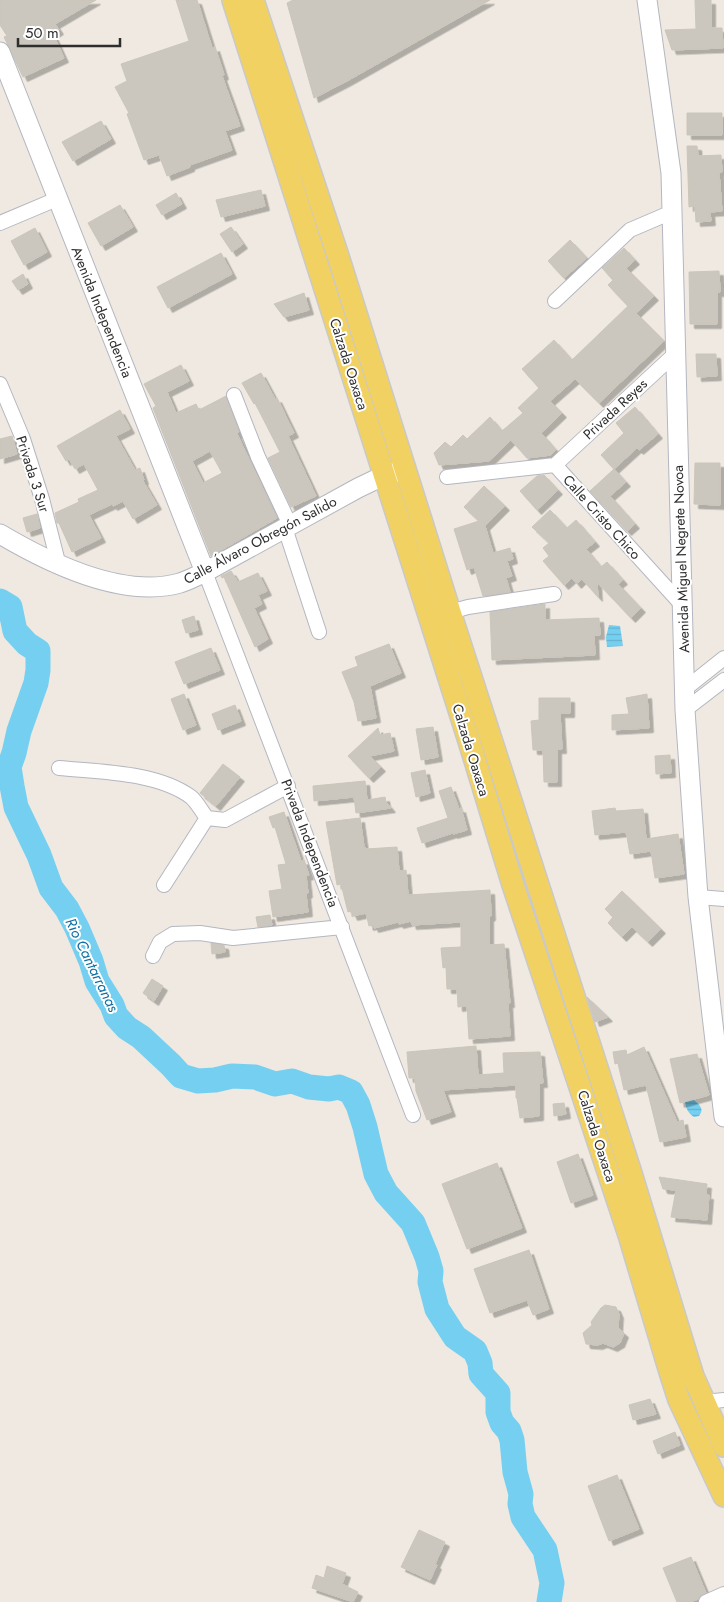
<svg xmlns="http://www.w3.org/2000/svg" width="724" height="1602" font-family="Jost,sans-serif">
<defs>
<pattern id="water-rules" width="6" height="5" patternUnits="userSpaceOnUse" patternTransform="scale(1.25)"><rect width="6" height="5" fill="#75cff0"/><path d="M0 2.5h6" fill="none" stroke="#66b2ce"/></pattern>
<filter id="shadow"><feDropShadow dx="4.5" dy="4.5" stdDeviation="0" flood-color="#0004"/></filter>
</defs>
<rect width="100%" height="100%" fill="#efe9e1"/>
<path fill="url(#water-rules)" d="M609 625 620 626 623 646 607 647 606 637Z
M693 1099C699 1105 705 1108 699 1116L694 1117C687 1112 686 1108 685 1101Z"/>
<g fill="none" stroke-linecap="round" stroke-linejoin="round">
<path stroke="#75cff0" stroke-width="25" d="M0 601 10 607 15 631 27 644 38 651V670L36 683 19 731 14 753 9 767 12 786 16 807 39 855 51 888 67 909 77 928 91 961 97 981 112 1005 116 1016 127 1028 141 1037 171 1065 181 1076 198 1081 215 1080 232 1076 255 1077 275 1084 292 1081 309 1087 329 1089 339 1087 351 1092 358 1105 365 1127 376 1174 386 1193 413 1223 427 1257 431 1271 430 1282 437 1309 455 1337 475 1351 480 1363 481 1374 498 1393V1412L502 1423 509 1431 512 1440 515 1472 521 1494 520 1504 523 1517 545 1550 552 1583 549 1602"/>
</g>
<path fill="#cbc7bf" stroke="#cbc5ba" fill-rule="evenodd" filter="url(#shadow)" d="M0 0H96L55 24 59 30 53 34 64 58 23 77 4 37 7 36 0 25Z
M176 0H197L212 48 215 47 224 75 222 76 240 126 225 131 232 150 190 165V167L167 176 159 155 144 160 127 114 129 113 115 87 127 81 121 64 189 41Z
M293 0H490L347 81 314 98 287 3Z
M695 0H711V28H722L723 48 672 50 665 30 696 29Z
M687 113H722V135H687Z
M101 121 111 139 73 161 62 142Z
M687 146H697L698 156 721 155 722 172H719L722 211 710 212 711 221 696 222 695 206 689 207Z
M261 190 265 206 221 217 216 200Z
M176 193 182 204 162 215 156 205Z
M120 205 133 227 101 246 88 223Z
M231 227 243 244 232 252 220 234Z
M35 228 47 252 24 265 11 241Z
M570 240 587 258 564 278 548 261Z
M624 248 635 260 626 268 654 296 636 313 664 341 599 403 575 379 550 401 562 413 541 433 556 450 551 455 527 458 511 440 489 461 439 465 434 453 445 442 451 447 463 435 467 439 490 417 502 431 523 413 518 408 539 388 522 369 554 340 572 360 628 306 608 285 613 280 602 268Z
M221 253 232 274 168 308 157 287Z
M719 271 720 292H717V324H690L689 272Z
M23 274 28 284 18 290 12 281Z
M304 293 309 310 284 317 274 304Z
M696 354H716L717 376 697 377Z
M181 365 189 381 167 392 176 413 196 404 199 410 226 396 239 432 237 434 277 518 211 556 153 408 156 406 144 384ZM210 451 222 473 203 483 192 461Z
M261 373 275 399 277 398 294 433 288 436 316 496 291 507 268 458 280 452 255 403 254 404 242 383Z
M635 407 658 434 639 450 637 448 614 469 601 455 624 433 616 423Z
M120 410 130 429 116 436 135 470 140 468 144 480 143 481 157 505 133 519 123 501 113 506 112 504 89 515 101 538 72 552 59 523H57L55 513 79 502 78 499 98 490 84 464 75 469 69 459 66 461 57 446Z
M12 436 17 454 0 459V439Z
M695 463H720V505L694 504Z
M614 469 626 482 610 496 635 524 627 531 590 491Z
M544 475 558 490 537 510 520 491 537 476Z
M484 486 505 506 485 526 493 553 510 548 513 559 507 561 512 576 506 578 510 592 483 596 474 567 467 570 454 529 479 521 464 507Z
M550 510 567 528 576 520 595 542 586 549 601 567 607 562 623 580 618 584 641 608 631 618 597 582 598 597 582 579 577 584 572 578 564 585 543 561 549 556 543 548 549 543 532 527Z
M37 514 40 528 27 532 23 518Z
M231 571 238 582 258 573 267 591 258 595 262 604 254 608 268 639 255 647 224 577 222 578 221 576Z
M545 604V620L599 618 600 635H594L595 655 492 660 490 612Z
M194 616 198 630 186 633 182 620Z
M389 644 401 673 370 686 376 718 358 721 354 702 342 672 358 666 355 657Z
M211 648 220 670 184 684 175 662Z
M184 694 196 725 183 730 171 699Z
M647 694 649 728 612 730V715L629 714 626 698Z
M539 698H570V713H560L562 749H557V782H544L543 750H533L531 721 539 720Z
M235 705 241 721 218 730 212 714Z
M433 727 438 757 421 760 416 729Z
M378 728 380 735 390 733 394 751 370 756 381 767 369 778 348 756Z
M670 755 671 773 656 774 655 756Z
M223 764 240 777 216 806 200 793Z
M425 770 430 793 416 797 411 773Z
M365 781 367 800 385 797 386 802 391 808 356 813 354 797 314 801 313 786Z
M451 787 459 809 461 808 467 830 453 834V833L422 843 417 828 448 818 439 791Z
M615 808 616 811 643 809 646 839 678 834 684 874 655 878 651 851 630 854 626 832 595 835 592 811Z
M284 812 301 861 304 860 309 875 306 876 308 893 306 894 308 912 273 917 269 891 282 889 278 865 286 864 275 827 273 828 269 817Z
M360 818 364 847H365L366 849 397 847 399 871 406 870 408 895 490 890 491 916 489 917V945L504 944 510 1003H508L510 1036 469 1039 467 1006 458 1007 457 989H447L446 967 443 968 441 948 461 947V922L412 925 411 921 399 924 398 922 374 928 373 925 369 926 366 913 353 916 351 911 348 912 341 884 337 885 326 822Z
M622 891 661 929 648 942 632 927 622 937 608 923 613 917 605 909Z
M270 915 272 925 258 927 256 917Z
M211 943 224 945 225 952 212 954Z
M152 979 163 986 154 1001 143 993Z
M587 997 608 1017 595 1022Z
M476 1046 478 1075 504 1073 503 1053 540 1052 543 1083H539V1116L520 1118 517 1098H516V1085L443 1090 451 1112 427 1120 416 1091 415 1078H409L407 1052Z
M644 1047 677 1122 683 1120 686 1137 660 1142 646 1085 624 1090 618 1063 615 1064 613 1052 626 1050 627 1055Z
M697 1054 709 1095 680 1103 670 1059Z
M564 1103 566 1114 554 1116 553 1104Z
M578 1154 593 1195 571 1203 557 1162Z
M497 1163 522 1228 467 1249 442 1184Z
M659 1177 707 1184 706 1195H709L707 1220 671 1217 676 1190 663 1189Z
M529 1250 549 1309 533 1315 527 1300 490 1313 474 1269Z
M605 1305 616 1307 619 1314 618 1328 624 1333 620 1343 613 1347 603 1343 598 1345 586 1344 583 1333 592 1325 591 1322 601 1308Z
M650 1399 656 1414 633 1420 629 1405Z
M675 1432 680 1445 658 1454 653 1441Z
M617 1475 639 1529 609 1541 588 1486Z
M419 1530 445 1542 435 1564 437 1565 430 1580 401 1567Z
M691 1557 706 1593 698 1599 690 1602H677L663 1568Z
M327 1566 346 1573 342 1584 358 1592 353 1602 312 1588 316 1575 324 1578Z"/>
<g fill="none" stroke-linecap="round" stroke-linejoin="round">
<g stroke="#b4b7c1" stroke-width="16">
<path id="street" d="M0 223 57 199
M555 301 630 230 672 212
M0 384 23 439 42 499 59 566
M234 395 258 457 290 525
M555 465 676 353
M447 477 555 465 683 606
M285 528 319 632
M205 572 413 1115
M450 612 468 607 554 594
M685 689 724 658
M685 710 724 680
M59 768C100 772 157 772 191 797 197 802 202 812 207 818L225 820 288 786
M164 885 207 818
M698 897 724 899
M153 956 160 942 173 934 200 933 233 938 342 927
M704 1402 724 1400
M706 1602 724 1594"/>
</g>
<g stroke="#b4b7c1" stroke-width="21">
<path id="secondary" d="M647 0 671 173 685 710 698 897 724 1117
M0 52 205 572
M0 534C49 563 123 599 180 583 189 580 197 576 205 572L358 488 385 475 397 472"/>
</g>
<g stroke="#c9c9c9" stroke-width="24">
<path id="primary" d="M233 0 469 741 513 885 629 1235 670 1372 679 1400 724 1496
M253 0 338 256 450 612 630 1170 693 1376 724 1446"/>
</g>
<use href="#street" stroke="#fff" stroke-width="14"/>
<use href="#secondary" stroke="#fff" stroke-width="19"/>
<use href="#primary" stroke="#f2d163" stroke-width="21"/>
</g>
<g text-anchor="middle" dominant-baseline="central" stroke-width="4" stroke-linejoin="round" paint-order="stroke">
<g font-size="14" fill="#2e2e2e" stroke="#fff">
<text transform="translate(102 312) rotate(68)">Avenida Independencia</text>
<text transform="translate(349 364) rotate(72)">Calzada Oaxaca</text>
<text transform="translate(615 409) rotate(-43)">Privada Reyes</text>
<text transform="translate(33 474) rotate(72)">Privada 3 Sur</text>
<text transform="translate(602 517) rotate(48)">Calle Cristo Chico</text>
<text transform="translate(260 540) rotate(-28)">Calle Álvaro Obregón Salido</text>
<text transform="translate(681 559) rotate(-92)">Avenida Miguel Negrete Novoa</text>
<text transform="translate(471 750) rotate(73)">Calzada Oaxaca</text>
<text transform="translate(310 843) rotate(69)">Privada Independencia</text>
<text transform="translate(597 1136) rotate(72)">Calzada Oaxaca</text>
</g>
<g font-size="15" font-style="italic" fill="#0d6fa3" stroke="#fff">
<text transform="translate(92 965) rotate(64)">Rio Cantarranas</text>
</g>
</g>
<path d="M18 38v8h102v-8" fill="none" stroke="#2e2e2e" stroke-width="2.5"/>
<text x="25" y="38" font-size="15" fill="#2e2e2e" stroke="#ffffff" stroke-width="4" paint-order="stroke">50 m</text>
</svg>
